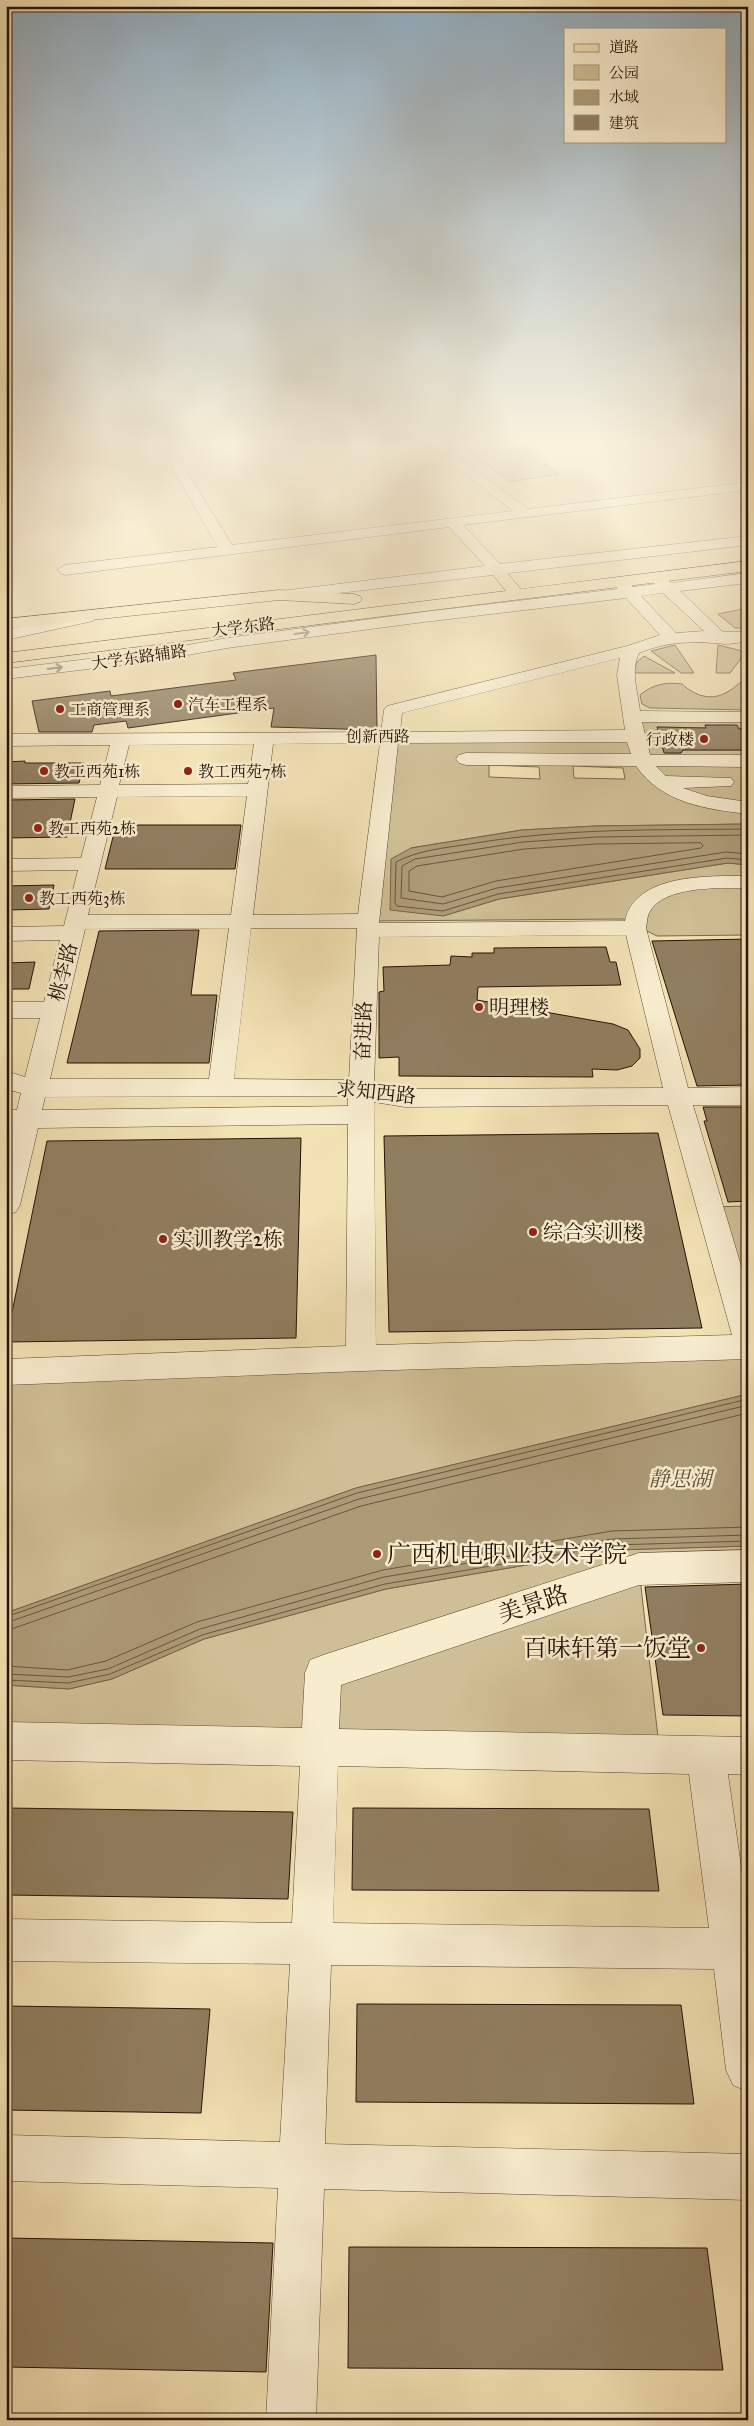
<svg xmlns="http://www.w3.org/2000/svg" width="754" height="2426" font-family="'IM FELL Great Primer','Noto Serif SC',serif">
<rect width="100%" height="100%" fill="#f3e2b4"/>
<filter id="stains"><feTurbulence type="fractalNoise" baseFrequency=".004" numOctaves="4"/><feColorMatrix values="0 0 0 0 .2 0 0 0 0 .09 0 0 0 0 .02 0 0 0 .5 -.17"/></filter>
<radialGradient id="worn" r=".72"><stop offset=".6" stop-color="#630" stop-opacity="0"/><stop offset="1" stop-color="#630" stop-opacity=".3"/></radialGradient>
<path fill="#d0bf96" stroke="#7a684e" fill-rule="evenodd" d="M456 442H513L559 474 510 482Z
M748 608V628H735L718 614Z
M675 645 694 673H681L651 651Z
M718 645 746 652 730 673H716Z
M644 656 675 673H633L637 662Z
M741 682H748V710L650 708 642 704 640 695C653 684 666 682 682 684 695 696 712 702 729 691 733 689 737 685 741 682Z
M632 716 748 717V729L705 725 706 728 657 727 663 750 667 753H681L683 750H748V824L595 826 522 830 411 848 443 916 499 899 728 863 748 865V935L657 936 623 919 368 921 391 736H635ZM489 765 539 767 540 779 489 777ZM573 766 623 768 625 779 574 778Z
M748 1206V1340L709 1207Z
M748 1347V1394L356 1488 6 1613V1372Z
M748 1546V1566L639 1569 660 1755 6 1741V1685L69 1689 112 1679 204 1639 386 1589 614 1550Z"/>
<path fill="#ad9b78" stroke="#77644a" d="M748 824V865L728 863 499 899 443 916 390 910 391 859 411 848 522 830 595 826Z
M748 1394V1546L614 1550 386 1589 204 1639 112 1679 69 1689 6 1685V1613L356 1488Z"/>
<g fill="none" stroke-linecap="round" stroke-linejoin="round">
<path stroke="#69563e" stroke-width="1" d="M748 829C655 830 562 828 470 844 444 848 419 850 396 862L395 903 397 906 443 911 498 894 727 858 748 860
M748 835 596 837 523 842 415 859 402 866 401 898 443 904 497 888 726 852 748 854
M701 843 703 846 701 848 496 881 442 897 409 891V871L417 866 524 849 596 844Z
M6 1617 357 1493 748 1399
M6 1623 359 1499 748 1405
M6 1631 361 1506 748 1413
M6 1666 67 1670 106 1661 197 1622 383 1570 612 1531 748 1527
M6 1674 68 1677 108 1669 200 1629 384 1577 613 1539 748 1535
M6 1680 68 1683 110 1674 202 1635 385 1584 614 1545 748 1541"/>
</g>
<path fill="#907e60" stroke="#251205" d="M376 655 377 730 271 727 274 708 128 728 126 721 94 725 92 732H39L32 701 110 691 111 696 236 680 233 673Z
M705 725H737L739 729H748V750H683L681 753H664L657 727 706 728Z
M25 761V763H84L79 783 6 784V762Z
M75 799 67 837 6 838V800Z
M116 825H241L235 869H105Z
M54 885 49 909 6 910V886Z
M199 930 191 995H217L209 1063H67L99 931Z
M748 939V1085L697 1086 652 941Z
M606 947 610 962H616L621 985 478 987 477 1000 613 1024 628 1030 640 1049V1058L632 1066 617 1070 592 1069 593 1077 399 1076V1057L379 1058V992L384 991 383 967 450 965 451 956 472 957V953H494V948Z
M35 962 29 989H6V963Z
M703 1107H748V1201L728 1202 704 1121H707Z
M658 1133 702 1328 389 1332 384 1136Z
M301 1138 296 1338 6 1342 47 1141Z
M748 1584V1716L663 1715 645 1587Z
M6 1808 293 1812 288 1899 6 1895Z
M353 1808 649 1809 659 1891 352 1890Z
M357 2004 681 2005 694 2104 356 2102Z
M6 2006 210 2009 201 2113 6 2110Z
M6 2238 273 2243 266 2372 6 2367Z
M349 2247 707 2248 723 2370 348 2368Z"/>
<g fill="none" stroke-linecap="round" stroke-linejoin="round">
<g stroke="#584631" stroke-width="1">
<path id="minor" d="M157 442H169L232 545 513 511 423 442H437L528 509 748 482V490L463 525 500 564 748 536V545L279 600 273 598 271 595 273 592 485 566 449 527 65 575 60 573 57 570 65 565 218 547Z
M748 573V583L680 591 723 632H748V642C740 642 732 644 725 644 695 641 668 641 639 653 630 671 638 692 640 711L748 712V722H642L650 755H748V767L656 766 666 776 731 778 734 782 731 786 683 788 707 796 748 802V814C705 809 662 803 636 766L466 765 459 763 456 759 459 755 466 753 631 754 627 742 398 743 379 923 625 921C635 873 710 876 748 876V888C723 888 662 885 649 913 647 917 647 923 646 928L688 1088 748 1087V1105H693L748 1289V1359L361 1371 6 1385V1359L346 1346 348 1124 38 1128 20 1205 16 1212 6 1215V1151L12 1128H6V1110H17L21 1093 6 1089V1071L25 1077 40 1018H6V1002H44L60 940 6 941V927L64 926 78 870 6 871V859L81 858 97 797 6 798V786L100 785 110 745 6 746V734L381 732 384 710 387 706 627 646 660 635 626 598 424 622 227 648 154 661 6 679V669L154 651 227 638 424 612 618 589 612 582 620 577 626 579 633 587 655 584 650 579 658 574 664 576 671 583ZM663 593 704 631 676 633 641 596ZM620 658 617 675 625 730 400 732 402 713ZM380 743 358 914 253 915 273 744ZM254 744 248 784 119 785 129 745ZM247 796 231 915H88L117 797ZM229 928 209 1079H50L85 929ZM251 928H357L349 1080 234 1079ZM626 935 663 1088 405 1089 374 1084 379 937ZM339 1096 348 1097V1106L42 1110 45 1097ZM374 1102 405 1107 668 1105 732 1335 376 1345Z
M87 613 93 615 95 618 93 621 6 640V630Z
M748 1550V1582L639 1585 341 1685 339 1729 748 1737V1775L728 1774 748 1916V2092L733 2085 726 2070 714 1969 331 1965 325 2144 748 2154V2200L324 2189 316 2420H266L278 2188 6 2181V2135L280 2142 290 1964 6 1961V1919L292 1923 300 1766 6 1760V1722L302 1728 305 1673 310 1660 323 1655 639 1553ZM338 1766 689 1774 709 1928 333 1923Z"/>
</g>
<g stroke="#251205" stroke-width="1">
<path id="major" d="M748 561V571L6 663V653L506 591 488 569 496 564 501 566 521 589Z
M279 590 354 594 360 596 362 599 360 602 354 604 279 600 6 629V619Z"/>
</g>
<use href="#minor" fill="#f7ecce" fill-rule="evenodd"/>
<use href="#major" fill="#f3e2b4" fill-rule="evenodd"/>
</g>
<defs><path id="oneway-shaft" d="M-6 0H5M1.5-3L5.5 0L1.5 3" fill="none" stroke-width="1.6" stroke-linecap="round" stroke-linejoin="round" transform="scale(1.25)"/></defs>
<g stroke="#988a74">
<use href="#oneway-shaft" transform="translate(302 633) rotate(-8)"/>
<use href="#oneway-shaft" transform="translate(55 668) rotate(-7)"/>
</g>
<linearGradient id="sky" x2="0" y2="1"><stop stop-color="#90aabb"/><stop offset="0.57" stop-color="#faf2dd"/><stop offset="1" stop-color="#faf2dd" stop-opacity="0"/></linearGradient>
<rect width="754" height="781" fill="url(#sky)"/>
<g fill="#8f2418" stroke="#f7ecce" stroke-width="2">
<circle cx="178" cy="704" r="5"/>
<circle cx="60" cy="709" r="5"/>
<circle cx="704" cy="739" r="5"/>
<circle cx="44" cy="771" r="5"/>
<circle cx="188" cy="771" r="5"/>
<circle cx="38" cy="828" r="5"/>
<circle cx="29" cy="898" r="5"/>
<circle cx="479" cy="1007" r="5"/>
<circle cx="533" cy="1232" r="5"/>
<circle cx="163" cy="1239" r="5"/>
<circle cx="377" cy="1554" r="5"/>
<circle cx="701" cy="1648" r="5"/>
</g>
<g text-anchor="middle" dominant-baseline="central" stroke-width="5" stroke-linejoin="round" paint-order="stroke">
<g font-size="16" fill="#251205" stroke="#f7ecce">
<text transform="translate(243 627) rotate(-7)">大学东路</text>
<text transform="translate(139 657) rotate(-8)">大学东路辅路</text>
<text x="378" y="736">创新西路</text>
</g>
<g font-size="16" fill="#251205" stroke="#f7ecce" text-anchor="start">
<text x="188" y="704">汽车工程系</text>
<text x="70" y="709">工商管理系</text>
<text x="694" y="739" text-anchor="end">行政楼</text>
<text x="54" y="771">教工西苑1栋</text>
<text x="198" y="771">教工西苑7栋</text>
<text x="48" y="828">教工西苑2栋</text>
<text x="39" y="898">教工西苑3栋</text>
</g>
<g font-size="20" fill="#251205" stroke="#f7ecce">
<text transform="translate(63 972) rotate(-76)">桃李路</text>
<text transform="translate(363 1031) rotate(-88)">奋进路</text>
<text transform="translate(376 1092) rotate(6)">求知西路</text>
</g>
<g font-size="20" fill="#251205" stroke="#f7ecce" text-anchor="start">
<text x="489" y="1007">明理楼</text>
<text x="543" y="1232">综合实训楼</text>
<text x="173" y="1239">实训教学2栋</text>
</g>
<g font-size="21" font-style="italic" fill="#625039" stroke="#f7ecce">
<text x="680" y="1479">静思湖</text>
</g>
<g font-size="24" fill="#251205" stroke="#f7ecce" text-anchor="start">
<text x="387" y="1554">广西机电职业技术学院</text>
<text x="691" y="1648" text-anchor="end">百味轩第一饭堂</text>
</g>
<g font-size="24" fill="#251205" stroke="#f7ecce">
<text transform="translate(533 1604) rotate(-18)">美景路</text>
</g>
</g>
<rect width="754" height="2426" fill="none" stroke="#f3e2b4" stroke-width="25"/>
<rect x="8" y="8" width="739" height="2411" fill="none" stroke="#251205" stroke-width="2.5"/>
<rect x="12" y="12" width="729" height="2401" fill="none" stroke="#251205"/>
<rect x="564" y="28" width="162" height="115" fill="#f7ecce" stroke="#a3957e"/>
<rect x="574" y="44" width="25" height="8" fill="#f3e2b4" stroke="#a3957e"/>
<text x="609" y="52" font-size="15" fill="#251205">道路</text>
<rect x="574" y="65" width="25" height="15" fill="#d0bf96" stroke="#a3957e"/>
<text x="609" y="78" font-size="15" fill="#251205">公园</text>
<rect x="574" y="90" width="25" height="15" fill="#ad9b78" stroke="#a3957e"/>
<text x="609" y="102" font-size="15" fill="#251205">水域</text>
<rect x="574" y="115" width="25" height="15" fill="#907e60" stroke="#a3957e"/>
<text x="609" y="128" font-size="15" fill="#251205">建筑</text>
<rect width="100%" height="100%" filter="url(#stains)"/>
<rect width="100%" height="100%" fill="url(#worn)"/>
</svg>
